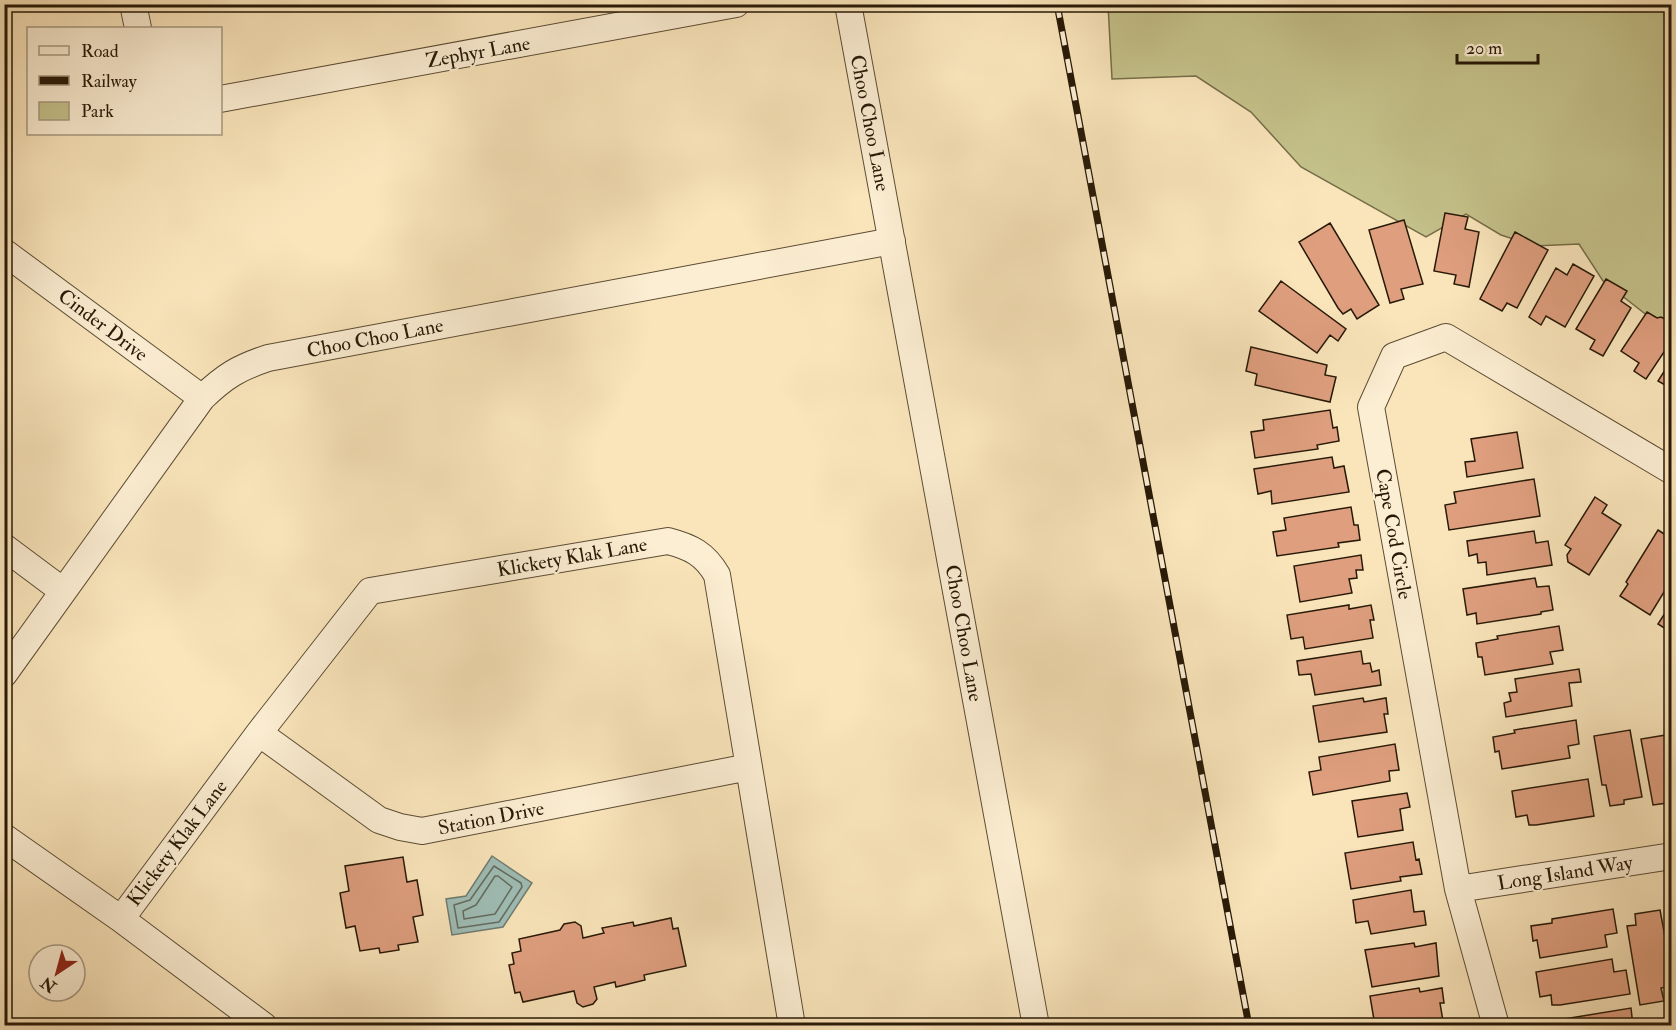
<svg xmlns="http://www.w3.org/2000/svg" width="1676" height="1030" font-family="'IM FELL Double Pica',serif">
<rect width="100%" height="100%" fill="#fae5bb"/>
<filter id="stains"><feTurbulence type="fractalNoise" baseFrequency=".00333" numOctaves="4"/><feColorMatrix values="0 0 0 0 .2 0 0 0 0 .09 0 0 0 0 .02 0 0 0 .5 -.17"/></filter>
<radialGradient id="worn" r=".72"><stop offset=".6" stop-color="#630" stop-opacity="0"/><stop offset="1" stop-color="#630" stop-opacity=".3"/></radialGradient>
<path fill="#c5c28b" stroke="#766e49" stroke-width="1.5" d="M1108 5H1671V334L1603 281 1579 244 1534 246 1501 235 1466 214 1426 237 1301 167 1251 112 1196 76 1112 79Z"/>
<path fill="#9fbeb7" stroke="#6f7c71" stroke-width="1.5" d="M492 856 532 883 503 927 452 935 446 899 466 896Z"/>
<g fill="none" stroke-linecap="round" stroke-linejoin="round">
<path stroke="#636c5f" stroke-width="1.5" d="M494 866 521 883 522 887 499 922 458 928 454 905 470 900Z
M495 876H498L512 887 495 914 464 919 463 911 476 905Z"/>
</g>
<path fill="#df9f7f" stroke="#271907" stroke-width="1.5" d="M1445 213 1468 217 1465 229 1479 232 1469 287 1454 284 1456 275 1434 271Z
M1404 220 1423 284 1401 289 1404 299 1390 303 1369 230Z
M1330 223 1379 305 1357 319 1351 309 1343 314 1338 308 1299 242Z
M1515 232 1548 250 1517 308 1507 303 1502 311 1480 299Z
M1573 264 1594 276 1565 327 1546 316 1541 325 1529 317 1556 268 1567 275Z
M1606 279 1627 291 1621 301 1631 308 1603 356 1590 349 1595 340 1576 329Z
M1281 281 1346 329 1338 341 1330 335 1317 353 1259 311Z
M1647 312 1657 318 1661 317 1665 319 1667 325 1672 324V340L1646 379 1634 371 1639 363 1621 351Z
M1251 347 1327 365 1325 375 1336 377 1330 402 1255 385 1257 374 1246 371Z
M1672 359V389L1658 381Z
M1330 410 1333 428 1337 427 1339 441 1317 445 1318 449 1255 458 1251 432 1264 430 1263 420Z
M1517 432 1523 468 1467 477 1465 462 1475 461 1471 439Z
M1332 457 1334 468 1344 466 1349 492 1272 504 1271 491 1258 494 1254 469Z
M1534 479 1540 516 1449 530 1445 505 1456 503 1454 492Z
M1595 497 1607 505 1602 513 1621 525 1589 575 1568 562 1567 555 1571 549 1565 545Z
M1351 507 1354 525H1358L1360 540 1338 543 1339 547 1277 556 1273 532 1286 530 1284 518Z
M1658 530 1672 539V579L1650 615 1620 596 1628 584 1626 582Z
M1534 531 1536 543 1548 541 1552 565 1487 575 1486 562 1478 563 1477 554 1469 556 1467 541Z
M1361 555 1363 570H1356L1357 578 1349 579 1352 593 1300 602 1294 566Z
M1535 578 1537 587 1549 586 1553 610 1541 612V614L1477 624 1476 613 1467 615 1463 589Z
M1672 602V633L1658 624Z
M1349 605V609L1371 605 1374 620H1370L1373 638 1305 649 1303 637 1291 639 1287 615Z
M1559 626 1563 650 1550 652 1553 664 1485 675 1482 657H1478L1476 643 1498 639 1497 636Z
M1361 651 1363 664 1370 663 1372 672 1379 670 1381 685 1315 695 1311 674 1299 675 1297 661Z
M1579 669 1581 682 1569 683 1572 706 1506 717 1504 703 1511 701 1509 693 1517 692 1515 679Z
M1363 698 1364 702 1386 698 1388 714H1384L1387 732 1319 742 1313 706Z
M1576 720 1579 744 1568 746 1570 758 1502 769 1499 751 1495 752 1493 737 1515 733 1514 730Z
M1630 730 1642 797 1624 800V804L1610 806 1606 785H1602L1594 736Z
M1672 734V794L1666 796 1667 803 1653 805 1641 739Z
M1395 744 1399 770 1389 771 1390 781 1313 795 1309 772 1321 770 1319 757Z
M1588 779 1594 816 1536 825H1529L1527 815 1516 817 1512 791Z
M1407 793 1410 807 1400 809 1403 830 1358 837 1352 801Z
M1413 842 1416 860 1419 859 1422 874 1400 877 1401 881 1351 889 1345 853Z
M403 857 407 882 417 880 423 915 413 917 418 942 398 945 399 950 380 953 379 948 360 951 355 926 346 928 340 893 349 891 345 866Z
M1411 890 1414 912 1424 911 1426 925 1371 934 1368 921 1356 923 1353 900Z
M1613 909 1617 933 1605 935 1607 947 1540 958 1537 940 1533 941 1531 926 1552 923V919Z
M1660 910 1672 974V986L1661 988 1664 1001 1640 1005 1627 926 1636 925 1635 914Z
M671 918 673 929 678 928 686 966 644 975 645 980 616 987 615 982 594 987 597 999 593 1004 583 1007 577 1003 574 991 523 1002 520 992 515 993 509 965 514 964 512 953 521 951 519 939 560 930 564 924 575 922 581 926 583 938 604 933 602 928 633 922 634 926Z
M1414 943 1415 947 1436 943 1439 976 1372 987 1365 950Z
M1612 959 1614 972 1626 970 1630 994 1560 1005H1552L1551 995 1540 997 1536 972Z
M1419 988 1420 992 1442 988 1444 1003H1440L1443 1021 1417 1026H1375L1370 996Z
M1631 1008 1633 1026H1565L1564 1019Z"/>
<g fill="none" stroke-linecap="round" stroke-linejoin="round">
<g stroke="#5c4c34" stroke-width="28">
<path id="minor" d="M133 4 138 28
M848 4 1036 1026
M220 99 736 4
M4 252 202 398
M4 547 63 591
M4 674 202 398C225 376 238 368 268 358L892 241
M259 733 379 820 400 827 422 831 749 767
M4 837 121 919 264 1026
M1458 889 1672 856
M121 919 259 733 370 591 668 541C691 547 705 554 717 575L792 1026
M1496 1026 1458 889 1371 407 1394 356 1446 337 1672 471"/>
</g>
<use href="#minor" stroke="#fceed3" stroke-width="26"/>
<g stroke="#271907" stroke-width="7">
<path id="rail" d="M1057 4 1249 1026"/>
</g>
<use href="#rail" stroke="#fceed3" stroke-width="4.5" stroke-dasharray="14" stroke-linecap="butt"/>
</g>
<g text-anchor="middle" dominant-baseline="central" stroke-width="4.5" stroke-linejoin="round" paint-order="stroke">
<g font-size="20" fill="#271907" stroke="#fceed3">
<text transform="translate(478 52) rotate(-10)">Zephyr Lane</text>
<text transform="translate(870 123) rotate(79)">Choo Choo Lane</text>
<text transform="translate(103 325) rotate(37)">Cinder Drive</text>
<text transform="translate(375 338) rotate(-11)">Choo Choo Lane</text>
<text transform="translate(1394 534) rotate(80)">Cape Cod Circle</text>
<text transform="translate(572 557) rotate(-10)">Klickety Klak Lane</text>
<text transform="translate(964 633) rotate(80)">Choo Choo Lane</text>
<text transform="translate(491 818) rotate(-11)">Station Drive</text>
<text transform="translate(177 843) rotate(-53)">Klickety Klak Lane</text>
<text transform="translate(1565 873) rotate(-9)">Long Island Way</text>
</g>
</g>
<rect width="1676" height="1030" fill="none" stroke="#fae5bb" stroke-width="24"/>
<rect x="6" y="6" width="1664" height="1018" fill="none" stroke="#271907" stroke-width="3"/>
<rect x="12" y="12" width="1652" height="1006" fill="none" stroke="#271907" stroke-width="1.5"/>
<rect x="27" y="27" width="195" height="108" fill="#fceed3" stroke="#a79981" stroke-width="1.5"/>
<rect x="39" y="46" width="30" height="9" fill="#fceed3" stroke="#a79981" stroke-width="1.5"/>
<text x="81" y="57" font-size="18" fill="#271907">Road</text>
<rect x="39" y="76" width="30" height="9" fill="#271907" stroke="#a79981" stroke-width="1.5"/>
<text x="81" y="87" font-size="18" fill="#271907">Railway</text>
<rect x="39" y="102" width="30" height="18" fill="#c5c28b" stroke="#a79981" stroke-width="1.5"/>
<text x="81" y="117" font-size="18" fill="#271907">Park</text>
<g transform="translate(57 973) rotate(216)"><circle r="28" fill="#fceed3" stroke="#a79981" stroke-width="1.5"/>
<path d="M0-4.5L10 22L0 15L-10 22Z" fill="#8f2418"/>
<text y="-9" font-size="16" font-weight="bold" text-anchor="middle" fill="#271907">N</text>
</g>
<path d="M1457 54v9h81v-9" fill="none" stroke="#271907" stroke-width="3"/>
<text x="1466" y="54" font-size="18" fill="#271907" stroke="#fceed3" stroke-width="4.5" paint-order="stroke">20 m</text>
<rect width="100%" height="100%" filter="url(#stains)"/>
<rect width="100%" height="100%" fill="url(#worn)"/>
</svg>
